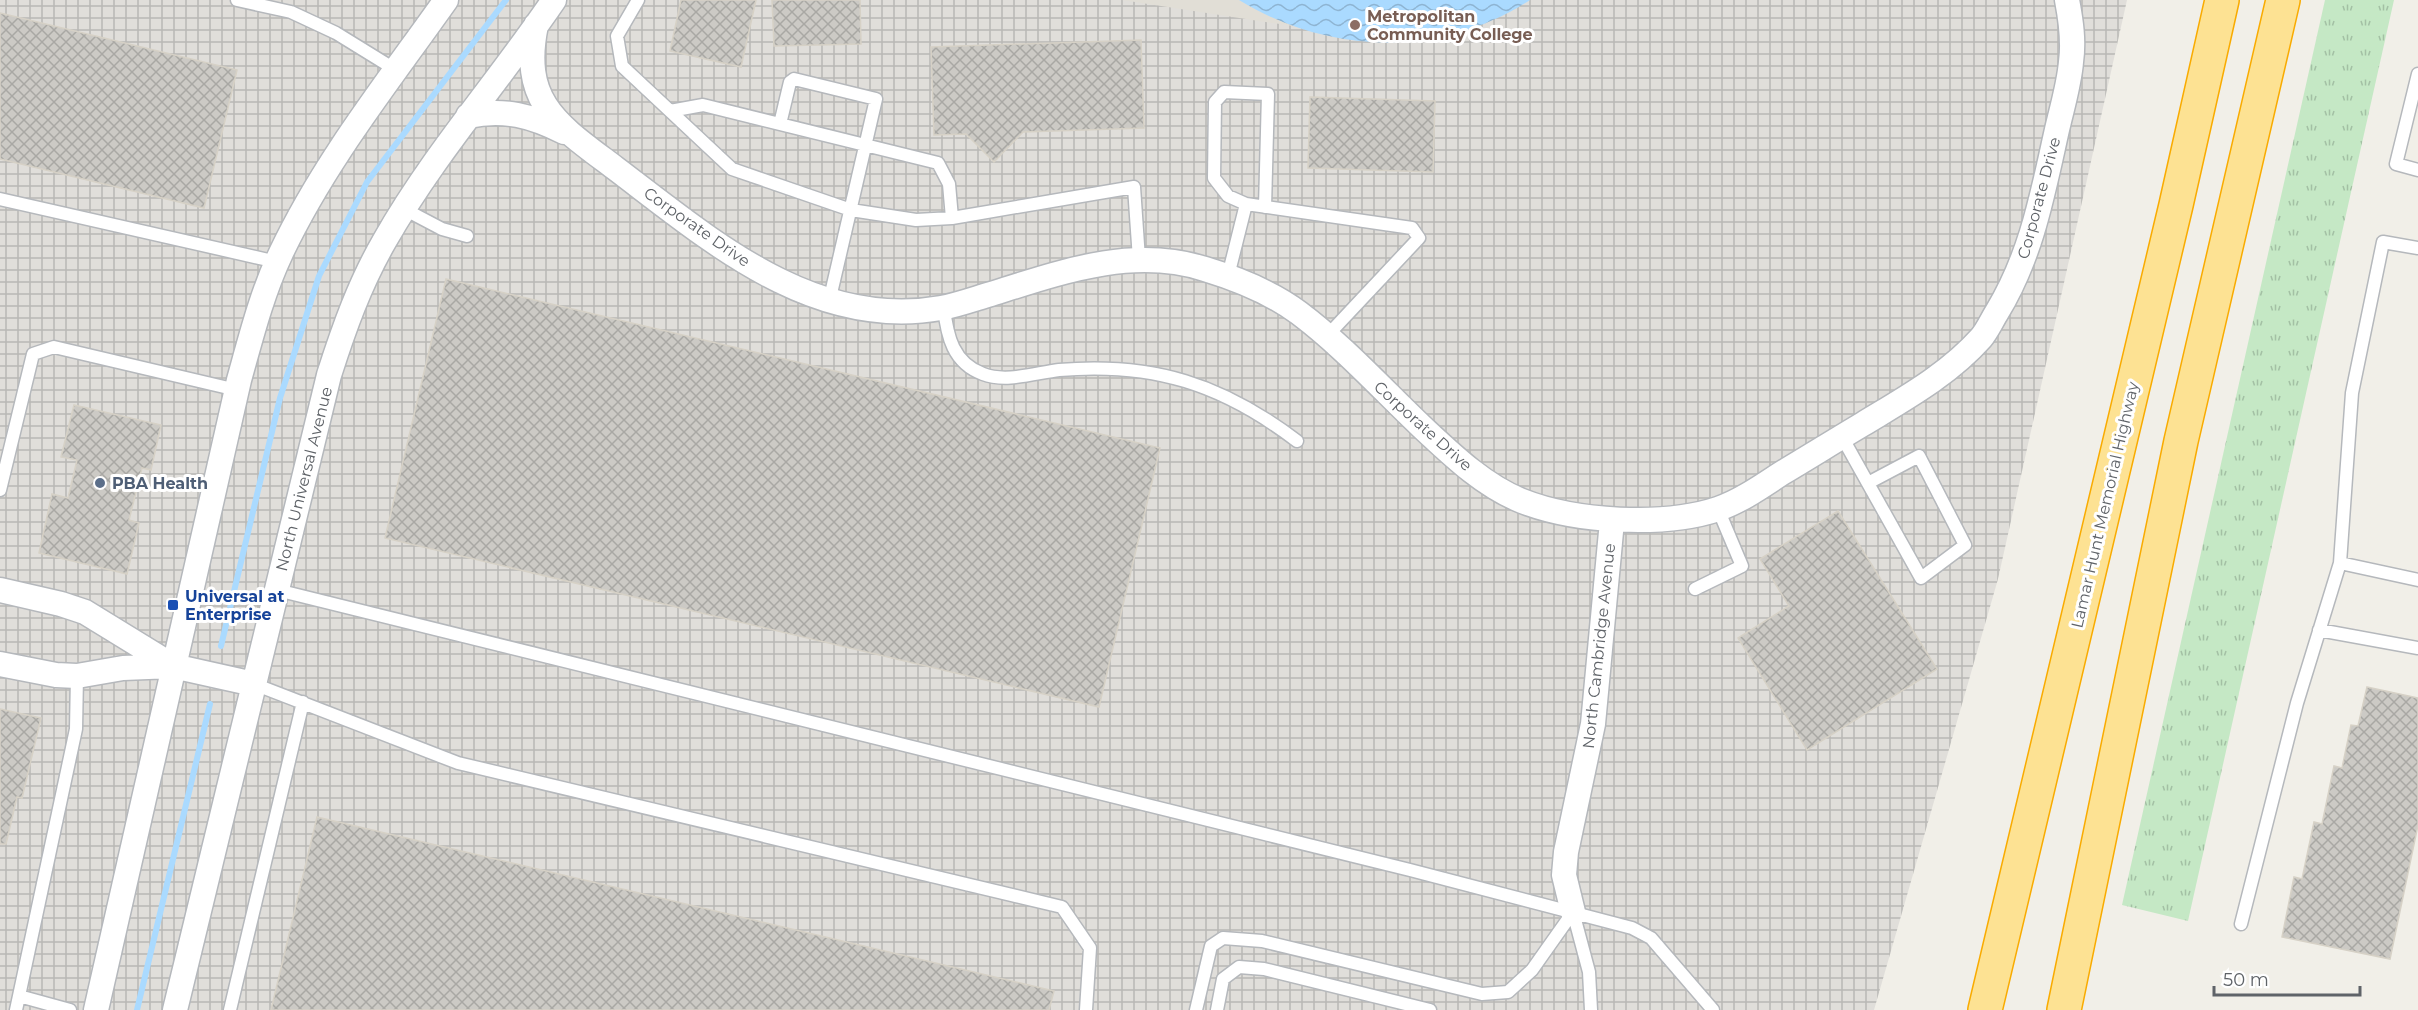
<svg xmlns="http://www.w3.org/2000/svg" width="2418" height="1010" font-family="Montserrat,sans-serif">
<defs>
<pattern id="industrial-grid" width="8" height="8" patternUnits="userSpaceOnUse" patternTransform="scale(1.5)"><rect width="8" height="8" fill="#e0deda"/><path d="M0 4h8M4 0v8" fill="none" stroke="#b9b8b5"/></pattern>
<pattern id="grass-tufts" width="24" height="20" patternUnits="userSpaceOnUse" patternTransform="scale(1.5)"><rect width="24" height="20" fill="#c5e8c5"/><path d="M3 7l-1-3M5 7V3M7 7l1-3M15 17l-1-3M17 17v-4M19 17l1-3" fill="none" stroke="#a3c0a4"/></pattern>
<pattern id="water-waves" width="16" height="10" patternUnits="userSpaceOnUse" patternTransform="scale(1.5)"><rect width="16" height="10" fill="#aadaff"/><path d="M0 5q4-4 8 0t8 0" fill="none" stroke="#8eb4d2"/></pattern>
<pattern id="building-cross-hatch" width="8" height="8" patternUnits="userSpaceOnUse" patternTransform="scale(1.5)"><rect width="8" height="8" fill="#cccac5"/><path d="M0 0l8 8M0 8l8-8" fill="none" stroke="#a9a8a4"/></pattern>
</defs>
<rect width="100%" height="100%" fill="#f1efe8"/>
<path fill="url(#industrial-grid)" d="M0 0H2127L1998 579 1874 1010H0Z"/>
<path fill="#e1ded6" d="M1122 0H1512L1358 36Z"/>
<path fill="url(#grass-tufts)" d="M2325 0H2394L2188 921 2122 905Z"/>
<path fill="url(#water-waves)" d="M1239 0H1530C1441 58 1329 55 1239 0Z"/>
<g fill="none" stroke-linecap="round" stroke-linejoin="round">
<path stroke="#aadaff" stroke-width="6" d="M221 646 280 398 319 276 367 182 506 0
M137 1010 210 704"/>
</g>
<path fill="url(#building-cross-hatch)" stroke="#d6d1c6" stroke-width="1.5" d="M681 0H756L741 67 670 51Z
M772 0H860L861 44 774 46Z
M0 13 237 70 204 208 0 159Z
M1141 40 1144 128 1023 132 994 162 966 134 934 135 931 47Z
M1310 97 1435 101 1433 172 1308 168Z
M446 279 1160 448 1099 707 385 538Z
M74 405 161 425 151 470 142 468 129 520 139 523 127 574 39 553 52 494 68 498 77 460 61 457Z
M1838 511 1937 669 1807 750 1738 638 1789 606 1760 559Z
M2367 687 2418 698V825L2390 959 2282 937 2294 877 2302 879 2314 822 2322 824 2334 766 2342 768 2351 725 2358 726Z
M0 709 41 718 22 798 17 797 6 844H0Z
M317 817 1054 991 1049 1010H271Z"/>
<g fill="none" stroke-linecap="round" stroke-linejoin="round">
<g stroke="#b5b8bc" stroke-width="15">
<path id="service" d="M237 0 291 12 336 33 396 70
M638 0 617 36 622 66 732 169 851 210 916 220 952 218 1134 187 1139 259
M2418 74 2396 164 2418 170
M670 111 703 105 938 163 949 184 952 218
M780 124 790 82 794 79 876 99 829 302
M0 199 277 262
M1246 204 1228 196 1214 178 1215 102 1224 92 1268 94 1265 207
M404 209 442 229 467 236
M2418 248 2383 242 2352 393 2340 563 2418 580
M1228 276 1246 204 1412 228 1419 238 1326 337
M944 308C947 336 953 363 983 374 1006 383 1035 373 1059 370 1153 362 1222 384 1297 441
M1842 437 1921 578 1965 545 1919 456 1868 483
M0 490 33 354 54 347 237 390
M1695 589 1742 566 1718 509
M277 590 1410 870 1632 928 1651 938 1713 1010
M2319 630 2418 648
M254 684 458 763 1062 907 1090 948 1086 1010
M1573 912 1589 972 1591 1010
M2241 924 2297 703 2340 563
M19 996 70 1010
M16 1010 76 729 77 676
M230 1010 303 702
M1196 1010 1211 946 1223 938 1262 941 1482 994 1508 992 1532 970 1573 912
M1217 1010 1223 979 1239 967 1264 969 1430 1010"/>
</g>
<g stroke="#b5b8bc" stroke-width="27">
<path id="minor" d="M536 25C520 103 558 125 615 168 709 239 813 331 941 308 958 305 974 299 991 294 1061 272 1132 246 1205 269 1238 279 1271 292 1299 313 1343 346 1382 389 1422 427 1452 455 1484 486 1522 501 1575 522 1664 527 1718 509 1741 501 1762 486 1782 473 1809 457 1836 440 1863 424 1904 399 1948 375 1981 338 1987 331 1992 320 1997 312 2031 256 2042 197 2056 134 2061 111 2069 86 2071 62 2074 41 2071 21 2067 0
M468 116C504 108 532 116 564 132
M0 590 61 604 85 612 173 666
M0 664 56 675 77 676 123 668 173 666 254 684
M1573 912 1564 875 1566 852 1593 724 1612 521
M96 1010 239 380C251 337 262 293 281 253 324 162 388 82 446 0
M175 1010 329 375C344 328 360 283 385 240 434 154 499 81 554 0"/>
</g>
<g stroke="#f9ab00" stroke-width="36">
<path id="motorway" d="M1985 1010 2176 205 2222 0
M2064 1010 2181 441 2283 0"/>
</g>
<use href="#service" stroke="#fff" stroke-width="12"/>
<use href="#minor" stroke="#fff" stroke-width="24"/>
<use href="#motorway" stroke="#fde293" stroke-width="33"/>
</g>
<circle fill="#8d6e63" stroke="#fff" stroke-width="2" cx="1355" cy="25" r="6"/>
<circle fill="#5c6f8a" stroke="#fff" stroke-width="2" cx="100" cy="483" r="6"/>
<rect fill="#1a4fb4" stroke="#fff" stroke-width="2" x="167" y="599" width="12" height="12" rx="3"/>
<g text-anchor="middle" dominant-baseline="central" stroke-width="6" stroke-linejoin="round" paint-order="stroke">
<g font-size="16" font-weight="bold" fill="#785e54" stroke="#fff" text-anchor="start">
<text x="1367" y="16">Metropolitan<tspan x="1367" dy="18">Community College</tspan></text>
</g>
<g font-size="16" fill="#5f6368" stroke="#fff">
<text transform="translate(2039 198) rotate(-75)">Corporate Drive</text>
<text transform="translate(697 227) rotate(35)">Corporate Drive</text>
<text transform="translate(1423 426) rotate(42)">Corporate Drive</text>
<text transform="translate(304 479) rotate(-76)">North Universal Avenue</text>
<text transform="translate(2105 505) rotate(-77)">Lamar Hunt Memorial Highway</text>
<text transform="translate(1599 646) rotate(-84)">North Cambridge Avenue</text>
</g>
<g font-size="16" font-weight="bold" fill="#4e5e75" stroke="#fff" text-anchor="start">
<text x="112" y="483">PBA Health</text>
</g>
<g font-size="16" font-weight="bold" fill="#164399" stroke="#fff" text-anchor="start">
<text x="185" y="596">Universal at<tspan x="185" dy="18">Enterprise</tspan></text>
</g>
</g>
<path d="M2214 986v9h146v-9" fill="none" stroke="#5f6368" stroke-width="3"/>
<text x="2223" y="986" font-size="18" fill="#5f6368" stroke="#ffffff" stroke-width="4.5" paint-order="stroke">50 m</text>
</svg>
